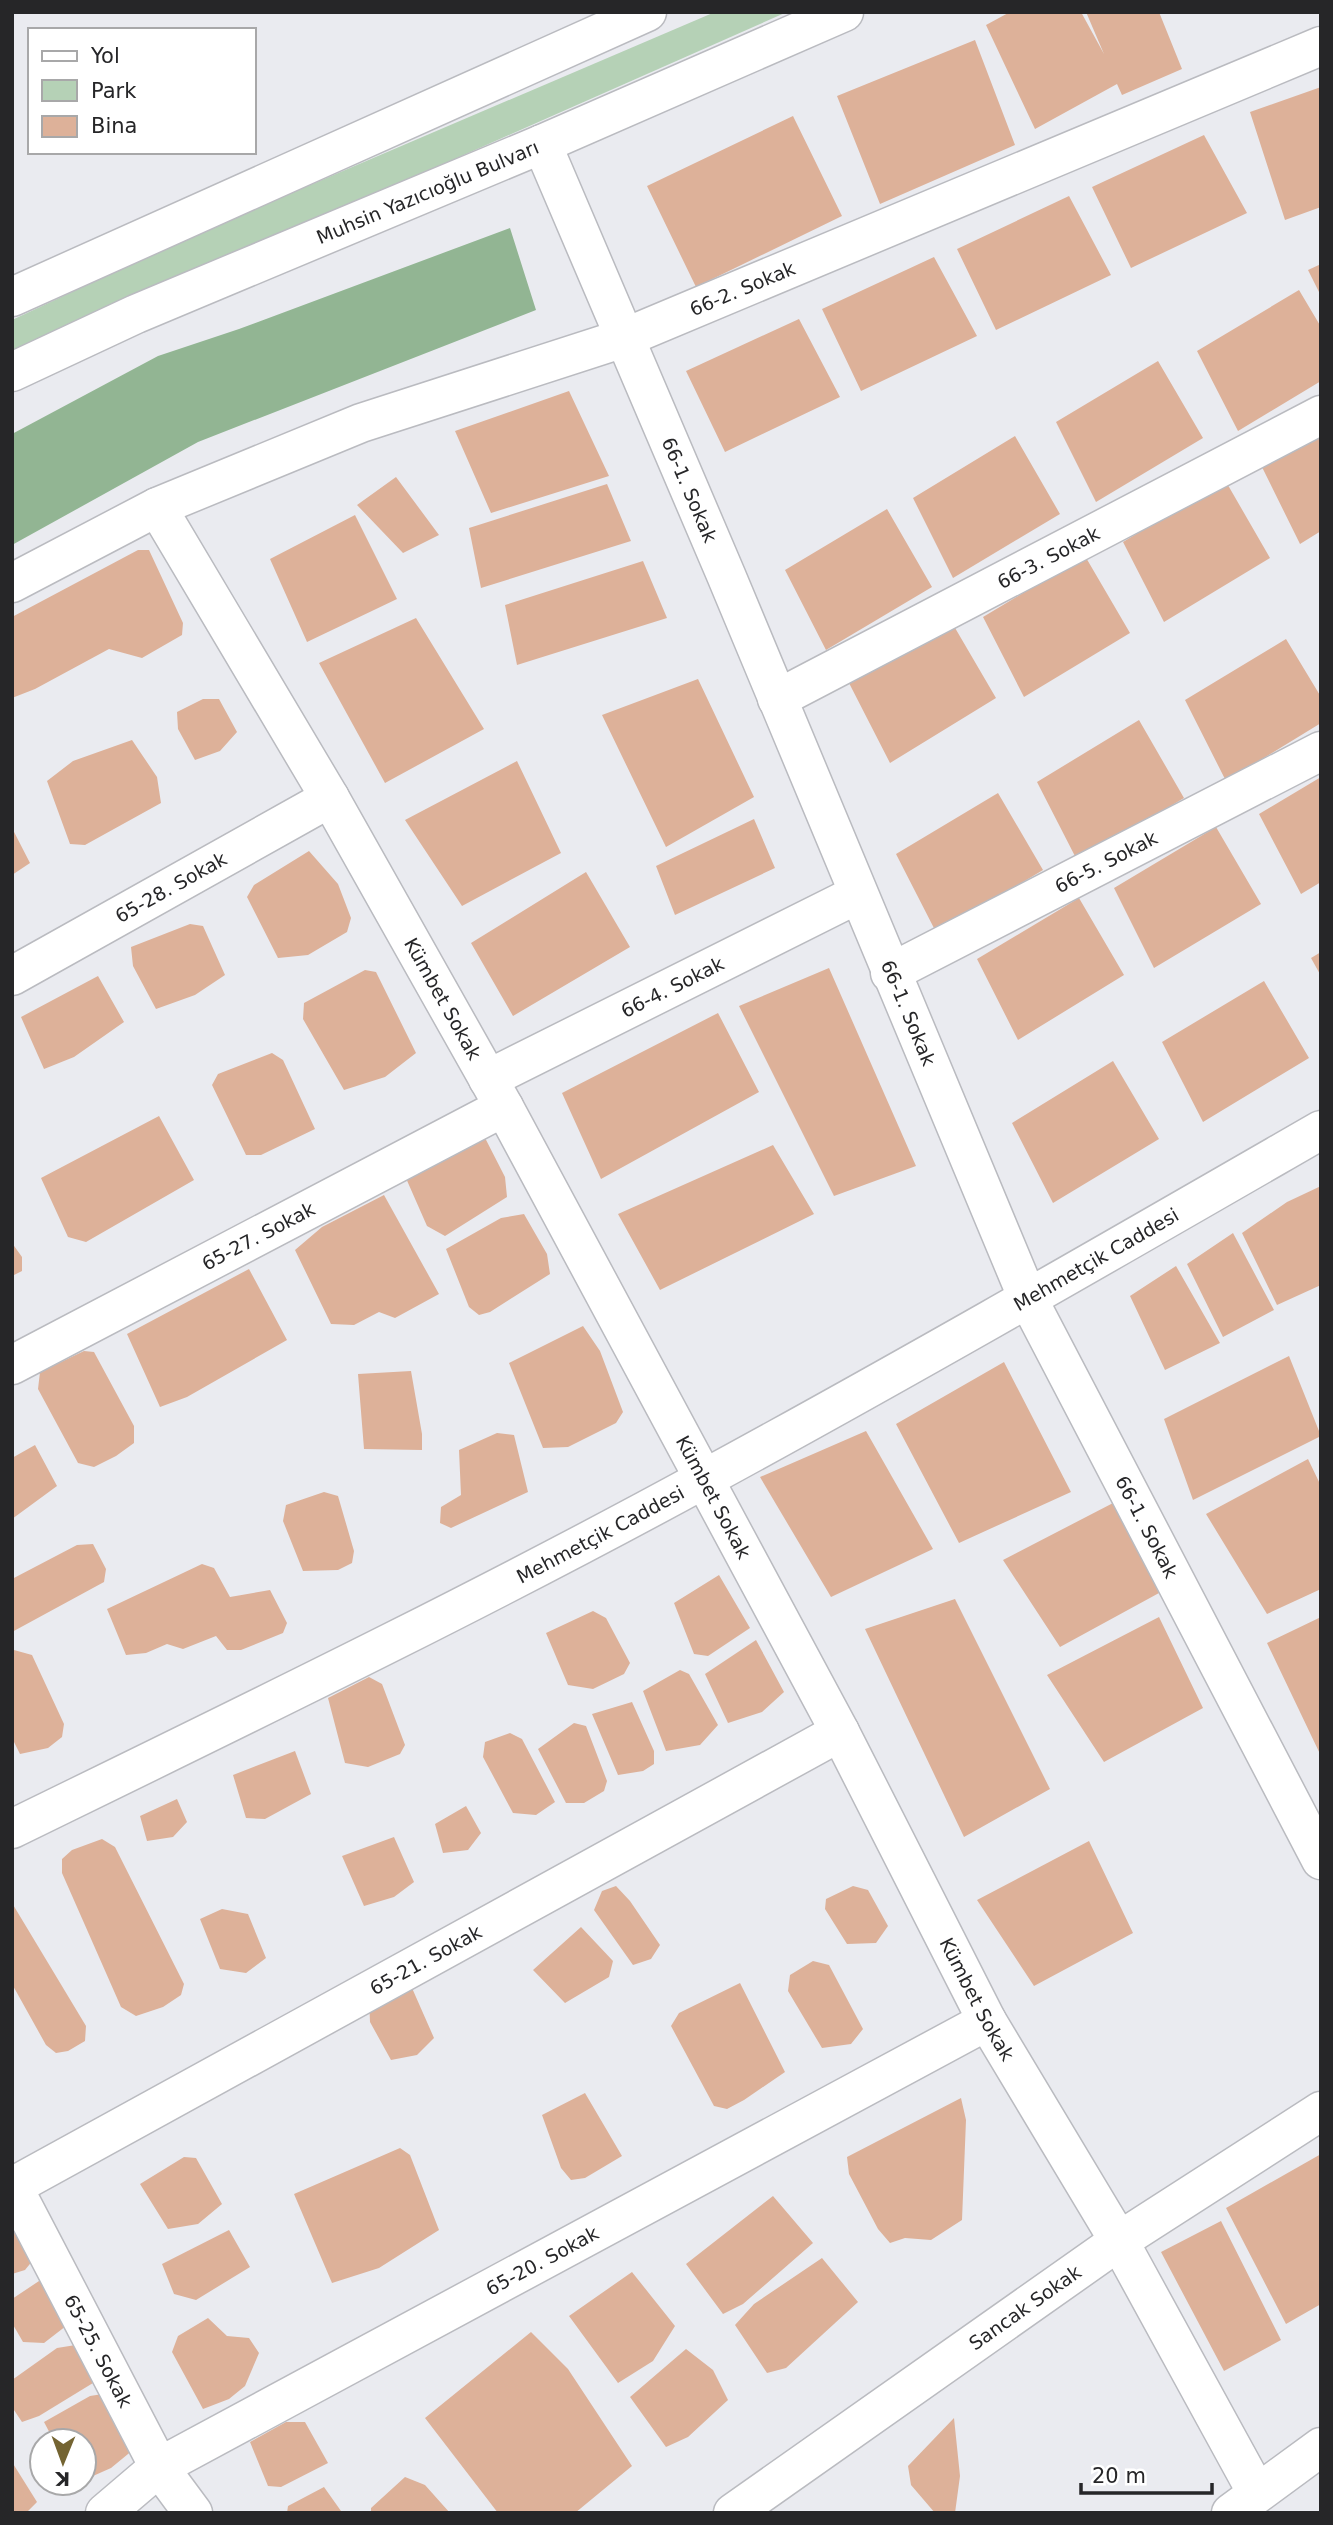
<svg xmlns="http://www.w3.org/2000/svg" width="1333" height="2525" font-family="'DejaVu Sans',sans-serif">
<rect width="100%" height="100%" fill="#eaebf0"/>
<path fill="#b5d1b6" d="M715 12H787L12 355V320L207 229Z"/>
<path fill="#92b593" d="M510 228 536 310 198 442 12 545V434L158 356 239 329Z"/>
<path fill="#ddb199" d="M1010 12H1081L1104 54 1086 12H1159L1182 69 1122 95 1117 84 1035 129 986 25Z
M975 40 1015 145 880 204 837 96Z
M1321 87V207L1285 220 1250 112Z
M793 116 842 216 696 287 647 186Z
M1204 135 1247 213 1131 268 1092 187Z
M1069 196 1111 275 996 330 957 249Z
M934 257 977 336 861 391 822 309Z
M1321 264V296L1308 270Z
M1299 290 1321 327V381L1238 431 1197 351Z
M799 319 840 397 725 452 686 371Z
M1158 361 1203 438 1096 502 1056 422Z
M569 391 609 476 491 513 455 431Z
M1321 427V531L1300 544 1260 463Z
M1015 436 1060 514 953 578 913 498Z
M396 477 439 535 403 553 357 505Z
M1225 480 1270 558 1164 622 1123 542Z
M607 484 631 541 481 588 469 528Z
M887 509 932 587 826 650 785 570Z
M355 515 397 599 307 642 270 559Z
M138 550H149L183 623 182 635 142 658 109 649 35 689 12 698V617Z
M1085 556 1130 633 1024 697 983 617Z
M643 561 667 618 517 665 505 605Z
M416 618 484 729 385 783 319 663Z
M951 621 996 698 890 763 849 683Z
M1286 639 1321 697V723L1226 781 1185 700Z
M698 679 754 797 666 847 602 715Z
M203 699H219L237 732 220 751 195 760 178 729 177 712Z
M1139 720 1184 798 1078 862 1037 782Z
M132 740 157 777 161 803 85 845 70 844 47 781 73 761Z
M517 761 561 853 462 906 405 820Z
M1321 777V882L1301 894 1259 814Z
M998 793 1043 870 937 934 896 854Z
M754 819 775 868 675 915 656 866Z
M1216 827 1261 904 1154 968 1114 888Z
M12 828 30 863 12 875Z
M309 851 338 884 351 918 347 932 308 955 278 958 247 897 254 885Z
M586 872 630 947 513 1016 471 943Z
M1079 898 1124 975 1018 1040 977 959Z
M190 924 203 926 225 975 195 995 156 1009 133 966 131 947Z
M1321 952V976L1311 958Z
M829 968 916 1166 834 1196 739 1006Z
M365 970 376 972 416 1053 385 1077 344 1090 303 1019 304 1003Z
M98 976 124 1022 74 1057 44 1069 21 1017Z
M1264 981 1309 1058 1203 1122 1162 1042Z
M718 1013 759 1092 601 1179 562 1093Z
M272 1053 283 1060 315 1129 261 1155H246L212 1085 218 1074Z
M1113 1061 1159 1139 1053 1203 1012 1123Z
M159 1116 194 1180 86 1242 68 1237 41 1178Z
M482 1132 505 1177 507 1197 445 1236 427 1226 405 1176Z
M773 1145 814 1214 660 1290 618 1214Z
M1321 1186V1285L1277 1305 1242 1233 1287 1202Z
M384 1195 439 1294 395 1318 379 1312 354 1325 331 1324 295 1250 322 1227Z
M524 1214 547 1254 550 1274 490 1312 479 1315 469 1307 446 1249 501 1218Z
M1233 1233 1274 1310 1223 1337 1187 1264Z
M12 1243 22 1257V1271L12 1276Z
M1176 1266 1220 1343 1165 1370 1130 1296Z
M249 1269 287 1340 187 1397 160 1407 127 1334Z
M583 1326 600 1351 623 1412 616 1423 568 1447 543 1448 509 1363Z
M84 1351 94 1352 134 1426V1443L116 1456 94 1467 78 1463 38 1389 40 1372Z
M1289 1356 1321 1436 1193 1500 1164 1419Z
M1004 1362 1071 1492 959 1543 896 1424Z
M411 1371 422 1434V1450L364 1449 358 1374Z
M866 1431 933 1549 831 1597 760 1477Z
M497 1433 514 1435 528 1492 451 1528 440 1523 441 1507 461 1495 459 1450Z
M35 1445 57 1486 12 1519V1458Z
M1308 1459 1321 1486V1589L1267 1614 1206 1514Z
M324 1492 338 1496 354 1551 352 1563 338 1570 303 1571 283 1521 286 1505Z
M1115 1502 1159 1593 1060 1647 1003 1560Z
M93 1544 106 1569 104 1582 12 1632V1579L77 1545Z
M202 1564 214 1568 230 1597 270 1590 287 1623 283 1633 241 1650H227L216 1636 183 1649 167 1644 146 1653 126 1655 107 1609Z
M719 1575 750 1628 708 1656 694 1654 674 1603Z
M955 1599 1050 1789 964 1837 865 1629Z
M593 1611 606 1618 630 1663 624 1674 593 1689 568 1685 546 1633Z
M1159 1617 1203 1708 1104 1762 1047 1675Z
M1321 1617V1756L1267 1643Z
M756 1640 784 1692 762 1712 728 1723 705 1674Z
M14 1650 32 1655 64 1724 62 1737 48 1748 20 1754 12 1738V1651Z
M680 1670 689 1674 718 1725 700 1745 666 1751 643 1691Z
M369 1677 382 1684 405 1745 400 1754 368 1767 345 1763 328 1698Z
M632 1702 654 1751V1764L643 1771 618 1775 592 1714Z
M574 1723 586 1726 607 1781 604 1791 584 1803H566L538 1749Z
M510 1733 522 1739 555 1802 536 1815 513 1813 483 1757 485 1742Z
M295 1751 311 1794 265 1819 246 1818 233 1775Z
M177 1799 187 1822 173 1837 147 1841 140 1816Z
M466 1806 481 1833 468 1850 443 1853 435 1824Z
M394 1837 414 1882 394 1897 364 1906 342 1856Z
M102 1839 115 1847 184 1984 181 1995 163 2007 136 2016 121 2007 62 1873V1859L72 1850Z
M1089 1841 1133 1933 1034 1986 977 1900Z
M616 1886 630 1901 660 1945 651 1959 633 1965 594 1910 602 1891Z
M853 1886 868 1890 888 1926 876 1943 847 1944 825 1909 826 1899Z
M12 1903 86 2026 85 2041 68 2051 56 2053 46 2045 12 1984Z
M222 1909 248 1914 266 1958 246 1973 220 1969 200 1919Z
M581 1927 613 1961 609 1977 565 2003 533 1970Z
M813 1961 829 1965 863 2029 851 2044 822 2048 788 1991 790 1975Z
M740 1983 785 2072 744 2100 727 2109 714 2106 671 2026 679 2013Z
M412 1988 434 2038 417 2055 391 2060 370 2022 369 1999Z
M585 2093 622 2156 585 2178 571 2180 561 2168 542 2115Z
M961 2098 966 2120 962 2220 931 2240 905 2238 890 2243 878 2229 849 2174 847 2157Z
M400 2148 410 2155 439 2230 379 2268 332 2283 294 2194Z
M1321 2154V2304L1286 2324 1226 2208Z
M184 2157 196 2158 222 2204 198 2224 168 2229 140 2184Z
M773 2196 813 2243 743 2304 723 2314 686 2264Z
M12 2208 42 2249 25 2270 12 2274Z
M1221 2221 1281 2340 1224 2371 1161 2252Z
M229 2230 250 2267 196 2300 174 2294 162 2264Z
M822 2258 858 2302 786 2368 767 2373 735 2325 754 2304Z
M632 2272 675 2326 653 2361 618 2383 569 2316Z
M45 2277 75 2319 44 2343 23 2342 12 2323V2299Z
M208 2318 227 2336 249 2338 259 2353 245 2386 229 2399 203 2409 172 2352 178 2336Z
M531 2332 568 2369 632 2466 575 2513H498L425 2418Z
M82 2344 95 2369 93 2383 39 2416 22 2422 12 2407V2380L57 2348Z
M686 2349 713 2370 728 2400 688 2437 666 2447 630 2397Z
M109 2393 139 2445 111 2468 84 2480V2441H54L44 2422 90 2396Z
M954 2418 960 2476 955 2513H935L911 2485 908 2466Z
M286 2422H305L328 2463 281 2487 268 2486 250 2442Z
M12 2462 37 2502 26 2513H12Z
M405 2477 425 2485 450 2513H371V2508Z
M324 2487 341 2511 339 2513H287L288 2506Z"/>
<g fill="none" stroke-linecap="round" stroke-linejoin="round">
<g stroke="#babbc0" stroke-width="41">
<g id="minor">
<path id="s1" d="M542 144 726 575 1028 1299 1321 1860"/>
<path id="s2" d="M157 507 330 798 504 1107 840 1732 987 2021 1119 2241 1257 2493"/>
<path id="s3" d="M12 583 157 507 361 423 624 338 1321 46"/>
<path id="s4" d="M777 699 1321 415"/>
<path id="s5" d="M890 973 1321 751"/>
<path id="s6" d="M12 976 330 798"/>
<path id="s7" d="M488 1079 858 894"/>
<path id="s8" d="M12 1365 504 1107"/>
<path id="s9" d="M12 1829C245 1715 477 1603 704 1479 912 1366 1116 1248 1321 1130"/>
<path id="s10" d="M12 2185 159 2467 193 2513"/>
<path id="s11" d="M12 2187 840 1732"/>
<path id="s12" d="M105 2513 159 2467 987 2021"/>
<path id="s13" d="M733 2513 1119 2241 1321 2111"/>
</g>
</g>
<g stroke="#babbc0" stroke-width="41">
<g id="major">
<path d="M12 297 647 12"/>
<path id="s14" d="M12 372 136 314 542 144 844 12"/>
<path d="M1231 2513 1321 2447"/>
</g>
</g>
<use href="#minor" stroke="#fff" stroke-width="38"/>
<use href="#major" stroke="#fff" stroke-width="38"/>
</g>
<g text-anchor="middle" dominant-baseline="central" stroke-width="6" stroke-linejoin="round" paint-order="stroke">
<g font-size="19" fill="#262628" stroke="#fff">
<text stroke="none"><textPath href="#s14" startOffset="453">Muhsin Yazıcıoğlu Bulvarı</textPath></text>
<text stroke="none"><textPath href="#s3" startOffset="789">66-2. Sokak</textPath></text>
<text stroke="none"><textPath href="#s1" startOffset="376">66-1. Sokak</textPath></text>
<text stroke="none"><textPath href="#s4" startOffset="306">66-3. Sokak</textPath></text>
<text stroke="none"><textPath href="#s5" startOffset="243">66-5. Sokak</textPath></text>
<text stroke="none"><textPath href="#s6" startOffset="182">65-28. Sokak</textPath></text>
<text stroke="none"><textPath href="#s7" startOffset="206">66-4. Sokak</textPath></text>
<text stroke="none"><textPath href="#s2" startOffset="569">Kümbet Sokak</textPath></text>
<text stroke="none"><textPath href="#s1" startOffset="943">66-1. Sokak</textPath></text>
<text stroke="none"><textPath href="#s8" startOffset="278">65-27. Sokak</textPath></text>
<text stroke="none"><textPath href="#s9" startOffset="1225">Mehmetçik Caddesi</textPath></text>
<text stroke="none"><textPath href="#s2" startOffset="1136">Kümbet Sokak</textPath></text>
<text stroke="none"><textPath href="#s1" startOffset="1510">66-1. Sokak</textPath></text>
<text stroke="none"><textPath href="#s9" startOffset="658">Mehmetçik Caddesi</textPath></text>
<text stroke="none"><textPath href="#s11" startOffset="472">65-21. Sokak</textPath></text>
<text stroke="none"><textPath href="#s2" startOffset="1703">Kümbet Sokak</textPath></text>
<text stroke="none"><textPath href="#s12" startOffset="506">65-20. Sokak</textPath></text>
<text stroke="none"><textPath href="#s13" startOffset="357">Sancak Sokak</textPath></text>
<text stroke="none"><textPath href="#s10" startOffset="187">65-25. Sokak</textPath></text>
</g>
</g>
<rect width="1333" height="2525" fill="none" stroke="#262628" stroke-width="28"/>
<rect x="28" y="28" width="228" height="126" fill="#ffffff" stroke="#a8a8a9" stroke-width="2"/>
<rect x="42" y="51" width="35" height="10" fill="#ffffff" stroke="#a8a8a9" stroke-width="2"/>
<text x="91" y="63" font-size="21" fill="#262628">Yol</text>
<rect x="42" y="80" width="35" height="21" fill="#b5d1b6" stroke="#a8a8a9" stroke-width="2"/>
<text x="91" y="98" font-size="21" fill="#262628">Park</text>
<rect x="42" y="116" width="35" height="21" fill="#ddb199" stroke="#a8a8a9" stroke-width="2"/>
<text x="91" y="133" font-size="21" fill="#262628">Bina</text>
<g transform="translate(63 2462) rotate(181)"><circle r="33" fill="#ffffff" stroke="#a8a8a9" stroke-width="2"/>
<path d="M0-5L12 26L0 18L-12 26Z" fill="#746432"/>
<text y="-10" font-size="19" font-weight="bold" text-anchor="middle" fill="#262628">K</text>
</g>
<path d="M1081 2483v10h131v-10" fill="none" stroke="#262628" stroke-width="3.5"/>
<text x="1092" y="2483" font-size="21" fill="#262628" stroke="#ffffff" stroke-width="5" paint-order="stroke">20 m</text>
</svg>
